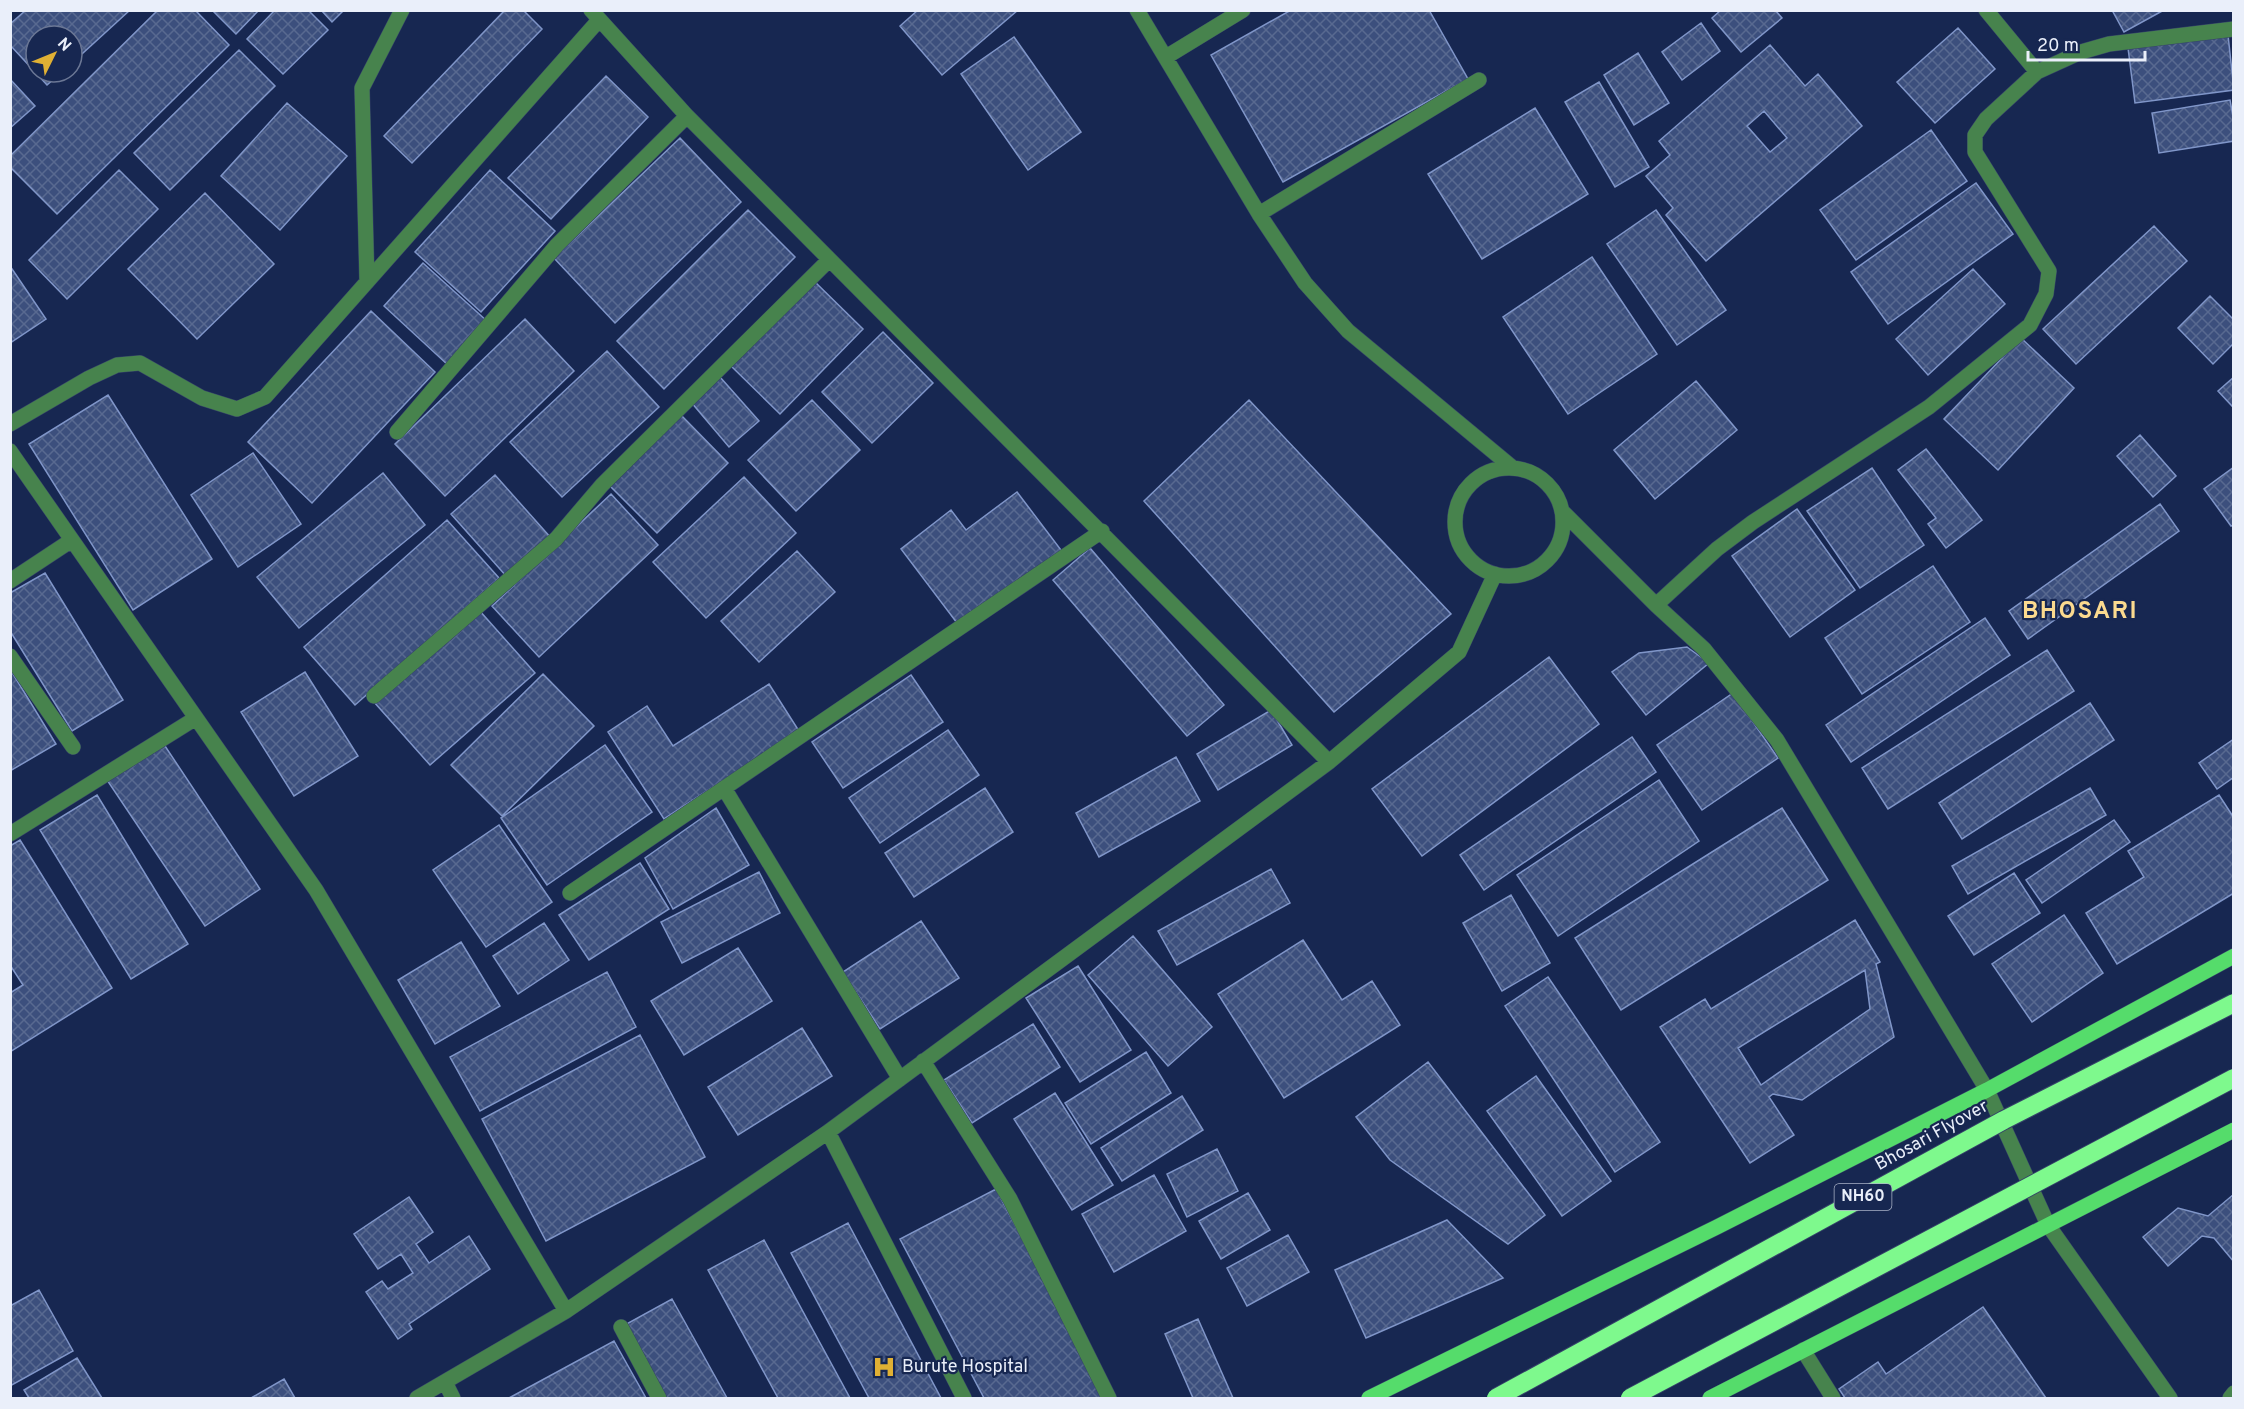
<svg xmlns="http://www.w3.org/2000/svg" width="2244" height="1409" font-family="Overpass,sans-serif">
<defs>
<pattern id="building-cross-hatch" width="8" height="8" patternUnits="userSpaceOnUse" patternTransform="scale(1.5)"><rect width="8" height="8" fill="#3c4f7d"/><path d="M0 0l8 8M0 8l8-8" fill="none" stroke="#586990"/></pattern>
</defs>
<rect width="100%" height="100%" fill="#172751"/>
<path fill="url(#building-cross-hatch)" stroke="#8096c9" stroke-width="1.5" fill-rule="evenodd" d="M26 10H130L72 63V36H36V72H62L47 85 10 45V24Z
M158 10H195L229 45 57 214 10 167V156Z
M212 10H259L236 34Z
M275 10H308L328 30 283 74 247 39Z
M321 10H344L332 22Z
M505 10H523L542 29 412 163 384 136Z
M918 10H1018L942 75 900 26Z
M1291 10H1429L1468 79 1283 182 1211 55Z
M1721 10H1775L1782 18 1741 52 1712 18Z
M2112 10H2164L2124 32Z
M1701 23 1720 51 1682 80 1662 52Z
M1958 28 1995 69 1935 123 1897 82Z
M2228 35 2234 90 2135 103 2128 48Z
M1014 37 1081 132 1028 170 961 74Z
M1770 45 1805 86 1818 74 1862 126 1706 261 1666 215 1673 208 1646 176 1670 155 1659 141ZM1764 111 1787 138 1770 152 1747 126Z
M239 50 275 86 170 190 134 153Z
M1638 53 1669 103 1634 125 1604 75Z
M606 76 648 117 551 219 508 178Z
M10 79 35 106 10 128Z
M1599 82 1649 167 1615 187 1565 102Z
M2230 100 2234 122V141L2159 153 2152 113Z
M287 103 347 156 280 230 221 176Z
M1535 108 1588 194 1482 259 1428 174Z
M1931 130 1967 181 1856 260 1820 210Z
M680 138 741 202 615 323 554 258Z
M119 170 158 209 67 299 29 260Z
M490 170 555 231 481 312 415 252Z
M1976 183 2013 234 1888 324 1851 272Z
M205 193 274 264 197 339 128 269Z
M748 210 795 257 664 389 617 341Z
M1656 210 1726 310 1677 345 1607 244Z
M2154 226 2187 261 2076 364 2043 329Z
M1592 257 1657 354 1568 414 1503 317Z
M423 263 488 322 449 366 384 306Z
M10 266 46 319 10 343Z
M1973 269 2005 304 1928 375 1896 339Z
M813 280 863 329 780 414 730 365Z
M2210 296 2234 320V343L2213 364 2178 328Z
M371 311 435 372 312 503 248 442Z
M525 319 574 371 445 496 395 444Z
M883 332 933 383 872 443 822 392Z
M2021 338 2074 388 1998 470 1944 419Z
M607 351 659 407 562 497 510 442Z
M720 377 759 421 729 447 691 402Z
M2234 377V405L2232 406 2218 391Z
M1696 381 1737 430 1655 499 1614 450Z
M108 395 212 559 133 610 29 444Z
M812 400 860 450 796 511 748 460Z
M1249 400 1451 614 1334 712 1144 501Z
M680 414 728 463 657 533 608 484Z
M2140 435 2176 476 2153 497 2117 456Z
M1926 449 1982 520 1946 548 1928 524 1936 518 1898 470Z
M253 453 301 524 238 567 191 495Z
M2234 467V525L2231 526 2204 489Z
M1872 468 1924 545 1860 588 1807 511Z
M383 473 425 525 299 628 257 577Z
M495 475 551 538 507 577 451 514Z
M744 477 796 533 706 618 653 562Z
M1017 492 1061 550 960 627 901 549 951 510 966 530Z
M611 494 658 545 539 657 492 606Z
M2160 504 2179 531 2028 639 2009 611Z
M1797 509 1855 590 1790 637 1732 556Z
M447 520 499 578 355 705 304 647Z
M1090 548 1224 705 1187 736 1053 580Z
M797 551 835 592 759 662 721 621Z
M1933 566 1970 622 1862 694 1825 638Z
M45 573 123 700 72 731 10 631V593Z
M479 610 535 673 430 765 374 702Z
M1985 618 2010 655 1851 762 1826 725Z
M1687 647 1709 663 1646 715 1612 672 1639 653Z
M2047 650 2074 691 1888 809 1862 768Z
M1549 657 1599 724 1422 856 1372 789Z
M10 669 56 744 10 771Z
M305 672 358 756 294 796 241 712Z
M543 674 594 726 502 816 451 765Z
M911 675 943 722 843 788 812 742Z
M769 684 799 731 664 819 608 732 647 706 673 746Z
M1733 693 1778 758 1702 810 1657 745Z
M2090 703 2114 740 1962 839 1939 803Z
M1271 710 1292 745 1218 790 1197 754Z
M948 730 979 775 880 843 849 798Z
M1632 737 1656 772 1484 890 1460 855Z
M2234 739V777L2217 789 2199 763Z
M163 743 260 889 205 926 107 780Z
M605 745 652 812 547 885 501 818Z
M1176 757 1200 801 1099 857 1076 813Z
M1659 780 1699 841 1558 936 1517 875Z
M985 788 1013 832 914 897 885 853Z
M2090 788 2106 815 1968 894 1952 866Z
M97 795 188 944 131 979 40 830Z
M2219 795 2234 818V893L2117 964 2086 913 2144 877 2128 851Z
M716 808 749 865 673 909 645 858Z
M1782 808 1828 880 1621 1010 1575 938Z
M2114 820 2130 842 2042 903 2026 880Z
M499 825 552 902 486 947 433 870Z
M20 840 112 988 10 1052V993L23 985 10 965V846Z
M640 863 669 909 589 960 559 915Z
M1271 869 1290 903 1177 965 1158 931Z
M759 872 780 913 682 963 661 922Z
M2014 873 2040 913 1974 955 1948 916Z
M1511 895 1550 963 1502 991 1463 923Z
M2064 915 2103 973 2032 1022 1992 964Z
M1855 920 1880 962 1876 964 1894 1037 1802 1100 1773 1094 1769 1097 1794 1135 1750 1163 1660 1027 1705 999 1711 1009ZM1865 970 1870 1009 1761 1085 1738 1048Z
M921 921 959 978 880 1029 843 972Z
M544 923 569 960 518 994 493 956Z
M1133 936 1212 1027 1168 1066 1088 975Z
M1303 940 1342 1000 1372 981 1400 1025 1284 1098 1218 994Z
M461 942 500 1006 435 1044 398 980Z
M738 948 772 1001 684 1055 651 1001Z
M1078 966 1131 1050 1080 1082 1026 998Z
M607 972 636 1027 480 1111 450 1057Z
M1548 977 1660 1142 1615 1172 1505 1006Z
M1033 1024 1060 1067 972 1123 944 1080Z
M802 1028 832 1076 738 1135 708 1087Z
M640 1035 705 1157 546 1241 482 1119Z
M1146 1052 1171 1093 1091 1144 1065 1103Z
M1428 1062 1545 1215 1508 1244 1390 1160 1356 1117Z
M1536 1076 1611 1181 1562 1216 1487 1111Z
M1055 1093 1113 1185 1072 1210 1014 1119Z
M1182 1096 1203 1130 1122 1181 1101 1148Z
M1217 1149 1238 1191 1187 1217 1167 1174Z
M1154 1175 1186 1231 1114 1272 1082 1214Z
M996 1189 1106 1398H984L900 1239Z
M1248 1193 1270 1230 1221 1259 1199 1221Z
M2234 1194V1262L2214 1238 2202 1236 2168 1266 2143 1237 2178 1208 2208 1216Z
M409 1197 433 1232 416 1244 429 1263 469 1236 490 1269 409 1324 412 1329 398 1339 366 1292 382 1281 388 1289 413 1273 401 1254 378 1269 354 1234Z
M1447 1220 1503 1278 1366 1338 1335 1270Z
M848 1223 941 1398H869L791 1253Z
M1288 1235 1309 1272 1247 1306 1227 1268Z
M764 1240 850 1398H778L708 1270Z
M39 1290 73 1351 10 1386V1306Z
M672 1299 727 1398H660L621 1327Z
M1983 1307 2046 1398H1845L1839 1389 1878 1362 1886 1374Z
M1198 1319 1233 1398H1193L1165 1334Z
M614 1341 646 1398H509Z
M77 1358 102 1398H29L24 1390Z
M284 1379 295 1398H251Z"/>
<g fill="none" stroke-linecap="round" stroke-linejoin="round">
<g stroke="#354369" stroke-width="16">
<path id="minor" d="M591 10 687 116 1329 762
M1137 10 1259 214 1305 283 1348 331 1513 468
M1986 10 2037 72
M1166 57 1243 10
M1259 214 1479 80
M367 282 362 88 402 10
M10 424 89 378 117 365 140 363 202 398 237 409 265 397 599 20
M397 432 557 245 687 116
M10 451 316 890 566 1311
M1455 522a54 54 0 1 1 108 0a54 54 0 1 1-108 0Z
M1562 511 1656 605 1704 649 1777 740 1987 1090 2048 1225 2170 1398
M10 581 72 540
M1656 605 1717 549 1753 522 1929 407 2030 325 2046 294 2049 271 1975 152V135L1986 119 2037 72 2081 52 2109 44 2234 29
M10 656 73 747
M374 696 556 539 602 485 829 260
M724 788 900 1079
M10 834 196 718
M570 893 1102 531
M923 1061 1010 1199 1109 1398
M828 1132 964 1398
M621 1327 659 1398
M1803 1350 1833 1398
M445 1382 453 1398
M417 1398 566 1311 828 1132 1329 762 1459 652 1495 574
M2230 1398 2234 1393"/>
</g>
<g stroke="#354369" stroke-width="16">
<path id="major" d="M1369 1398 1717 1227 1987 1090 2234 956
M1710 1398 2234 1130"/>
</g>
<use href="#minor" stroke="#47834d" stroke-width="15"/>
<use href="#major" stroke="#55dc6b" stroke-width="15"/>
<g stroke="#354369" stroke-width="20" stroke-linecap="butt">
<path id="highway-bridge" d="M1496 1398 2004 1120 2234 1003
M1630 1398 2234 1078"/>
</g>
<use href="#highway-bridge" stroke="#7ef98d" stroke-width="18"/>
</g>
<defs>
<g id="hospital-bare" transform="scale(1.8)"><path d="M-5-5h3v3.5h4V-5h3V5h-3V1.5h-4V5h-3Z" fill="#e0b034" stroke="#172751" stroke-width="2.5" paint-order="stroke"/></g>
</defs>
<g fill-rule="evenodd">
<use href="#hospital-bare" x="884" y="1367"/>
</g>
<g text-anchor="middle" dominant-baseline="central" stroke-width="4.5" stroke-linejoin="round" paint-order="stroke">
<rect fill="#172751" stroke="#abb3c7" stroke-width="1.5" x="1834.5" y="1184" width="57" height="26" rx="4.5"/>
<g font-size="16" font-weight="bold" fill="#eaeffa">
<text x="1863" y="1197">NH60</text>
</g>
<g font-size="18" fill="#eaeffa" stroke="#172751">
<text transform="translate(1932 1136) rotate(-29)">Bhosari Flyover</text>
</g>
<g font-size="18" fill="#eaeffa" stroke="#172751" text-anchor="start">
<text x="902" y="1367">Burute Hospital</text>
</g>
<g font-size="24" font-weight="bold" letter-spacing="1.5" fill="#fbda8f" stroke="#172751">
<text x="2080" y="612">BHOSARI</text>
</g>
</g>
<rect width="2244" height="1409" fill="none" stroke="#eaeffa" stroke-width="24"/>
<g transform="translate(54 54) rotate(47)"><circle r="28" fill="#172751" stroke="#6b7795" stroke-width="1.5"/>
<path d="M0-4.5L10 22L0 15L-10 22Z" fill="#e0b034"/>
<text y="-9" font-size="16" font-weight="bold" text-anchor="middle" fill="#eaeffa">N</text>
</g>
<path d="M2028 51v9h117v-9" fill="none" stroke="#eaeffa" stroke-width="3"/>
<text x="2037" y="51" font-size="18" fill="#eaeffa" stroke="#172751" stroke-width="4.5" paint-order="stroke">20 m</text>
</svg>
